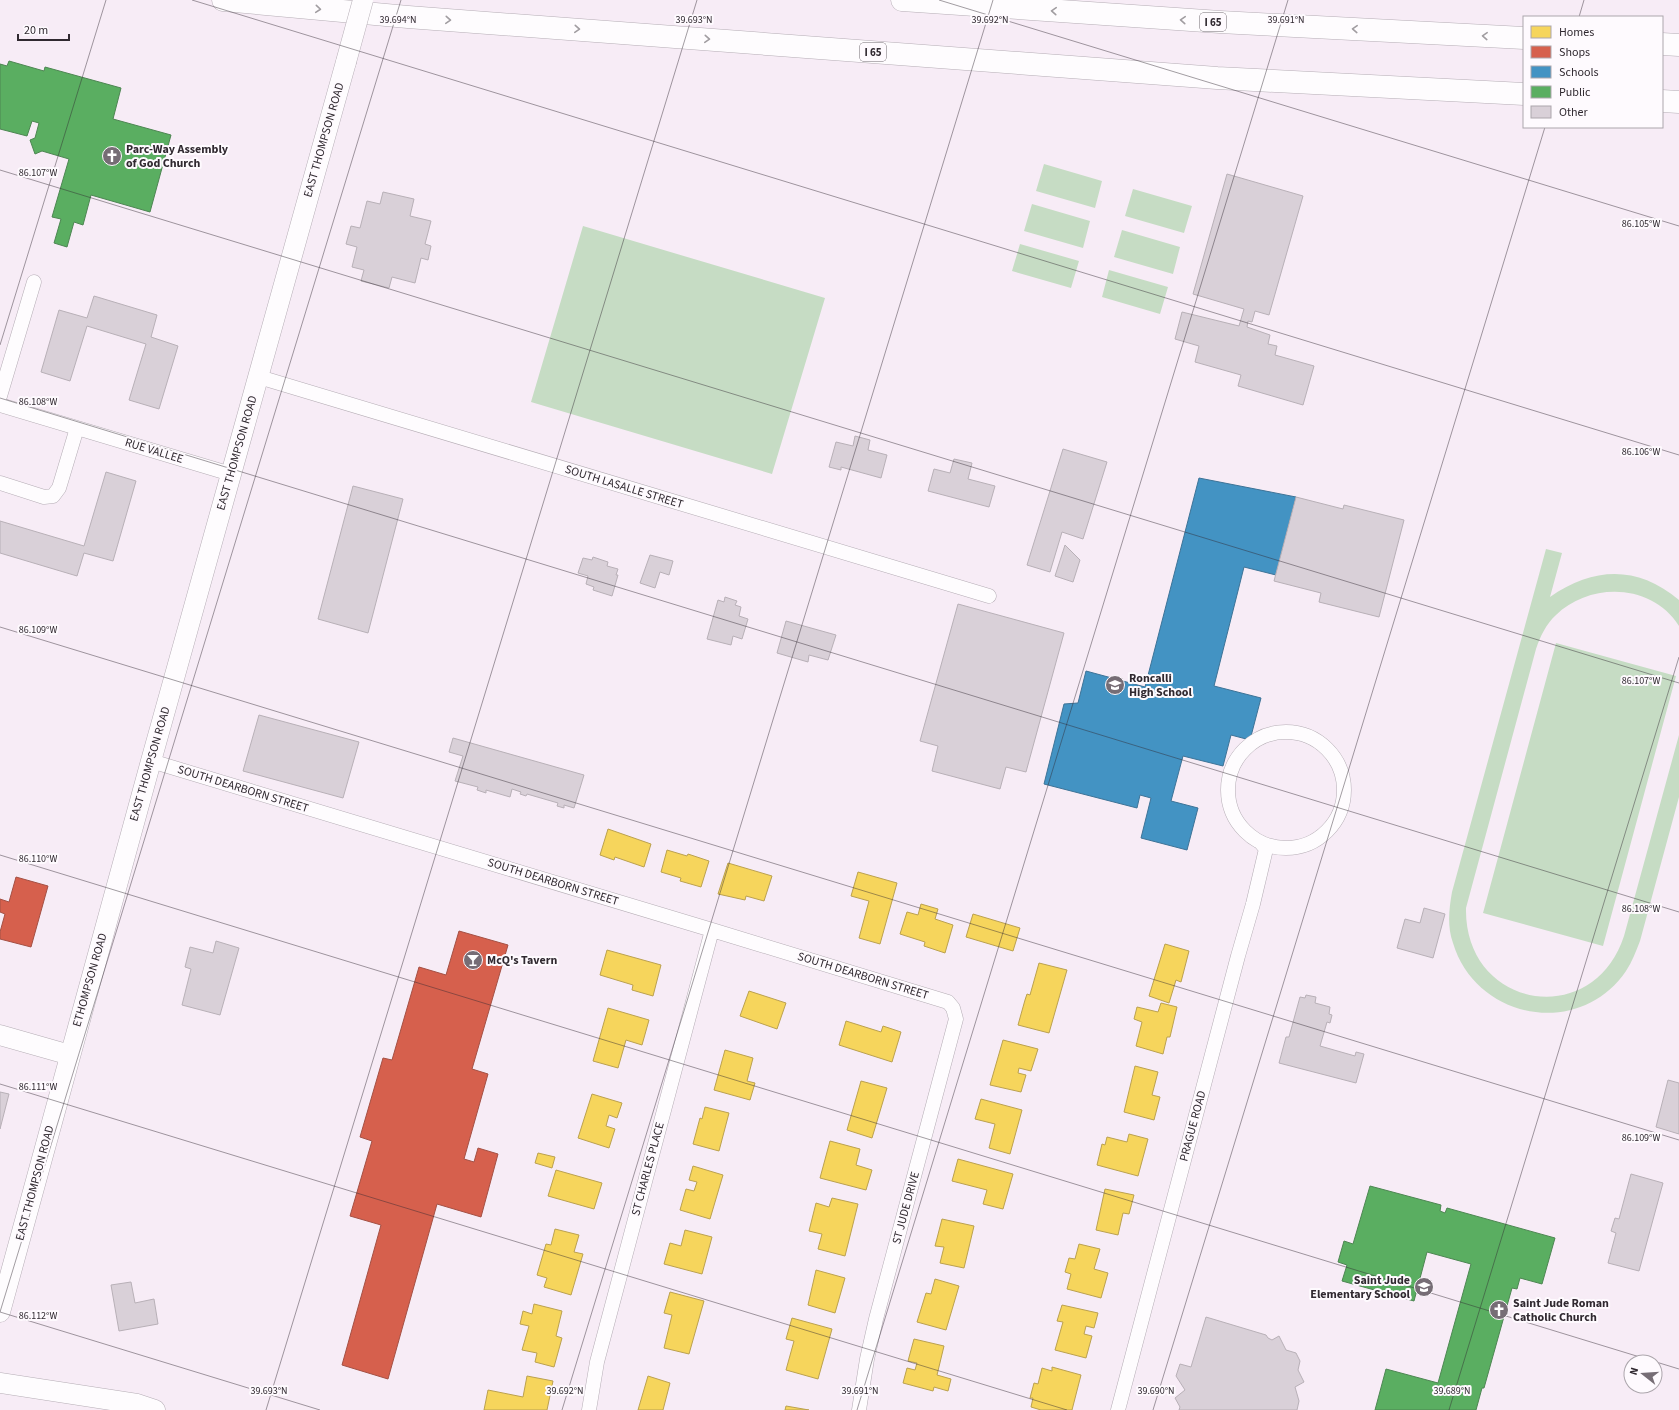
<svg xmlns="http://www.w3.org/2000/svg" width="1679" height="1410" font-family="'Source Sans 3',sans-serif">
<rect width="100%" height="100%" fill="#f7ecf6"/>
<path fill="#c6dcc4" d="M1044 164 1102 181 1095 208 1036 191Z
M1133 189 1192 206 1184 233 1125 216Z
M1032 204 1090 221 1083 248 1024 231Z
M583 226 825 298 772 474 531 402Z
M1122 230 1180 247 1173 274 1114 257Z
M1020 244 1079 261 1071 288 1012 271Z
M1109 270 1168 287 1160 314 1102 297Z
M1546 549 1562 553 1550 597C1594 567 1637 565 1679 600V626C1652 583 1590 582 1556 615 1546 624 1540 637 1536 649L1466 908C1464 1009 1593 1031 1624 936L1679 735V797L1640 941C1636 951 1632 962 1626 971 1580 1039 1476 1020 1453 943 1447 926 1449 909 1452 892Z
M1556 643 1676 676 1603 946 1483 913Z"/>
<path fill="#f6d55c" stroke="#bba14f" d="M608 829 651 844 644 867 615 857 614 860 600 855Z
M667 850 687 856 688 854 709 861 701 887 680 881 681 878 661 872Z
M728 863 772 876 764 901 746 896 745 900 718 894Z
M858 872 897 883 880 944 859 938 869 901 851 896Z
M921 904 938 909 935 919 953 925 945 953 924 946 925 942 900 934 907 912 918 915Z
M973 914 1020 928 1013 951 966 937Z
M1165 944 1189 951 1181 982 1176 980 1169 1003 1149 996Z
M607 950 661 965 653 996 632 990 633 985 600 975Z
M1039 963 1067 970 1049 1033 1018 1025 1025 1000 1027 994 1030 995Z
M749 991 786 1003 777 1029 740 1016Z
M1161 1003 1177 1007 1170 1037H1167L1163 1054 1136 1046 1142 1022 1134 1019 1137 1007 1158 1012Z
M608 1008 649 1020 642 1045 626 1040 618 1068 593 1061Z
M846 1021 881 1032 883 1026 901 1032 892 1062 839 1045Z
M1003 1040 1038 1049 1031 1071 1019 1068 1018 1073 1026 1075 1021 1092 990 1085Z
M725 1050 753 1058 747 1081 755 1083 750 1100 714 1090Z
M1135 1066 1158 1072 1152 1095 1160 1097 1154 1120 1124 1112Z
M861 1081 887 1088 872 1138 847 1130Z
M592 1094 622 1103 617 1118 609 1115 606 1126 615 1129 609 1148 578 1138Z
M981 1099 1022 1110 1010 1154 989 1148 995 1124 975 1119Z
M705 1107 729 1113 719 1151 693 1144 700 1118 702 1119Z
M1129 1134 1148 1139 1138 1176 1097 1165 1102 1144 1105 1145 1107 1137 1127 1142Z
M830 1141 860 1149 856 1165 872 1170 866 1190 820 1178Z
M538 1153 555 1157 552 1168 535 1163Z
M958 1159 1013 1174 1003 1209 983 1204 987 1190 952 1181Z
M693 1166 723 1175 710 1219 680 1210 686 1189 694 1191 697 1182 689 1180Z
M556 1170 602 1183 594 1209 548 1196Z
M1105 1189 1134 1195 1129 1214 1123 1213 1118 1235 1096 1230Z
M832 1198 858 1204 845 1256 818 1249 822 1234 809 1231 816 1203 829 1207Z
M942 1219 974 1226 964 1268 940 1263 944 1247 935 1246Z
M555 1229 579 1235 574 1252 583 1254 571 1295 544 1287 547 1278 537 1275 546 1244 551 1245Z
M685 1230 712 1237 702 1274 664 1264 670 1243 681 1246Z
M1079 1244 1100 1249 1094 1269 1108 1273 1101 1298 1067 1289 1071 1274 1065 1272 1069 1258 1075 1259Z
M816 1270 845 1278 835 1313 808 1305Z
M935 1279 959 1286 946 1330 917 1322 926 1293 931 1294Z
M670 1292 704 1301 689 1354 664 1348 672 1315 664 1313Z
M534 1304 562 1311 556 1336 562 1338 554 1367 535 1362 537 1353 522 1350 529 1326 520 1324 523 1311 532 1314Z
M1062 1305 1098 1313 1094 1328 1086 1326 1084 1334 1092 1336 1086 1358 1055 1350 1063 1322 1057 1321Z
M792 1318 832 1329 818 1379 786 1370 794 1341 786 1339Z
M914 1339 944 1346 937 1375 951 1379 948 1391 934 1387 933 1391 903 1383 907 1368 915 1370 917 1363 908 1361Z
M1052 1367 1081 1375 1072 1410H1041L1031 1407 1033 1398H1030L1034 1383 1038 1384 1042 1368 1052 1371Z
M527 1376 553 1381 547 1410H484L488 1390 523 1397Z
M648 1376 670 1383 663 1410H638Z
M786 1406 809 1410H785Z"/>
<path fill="#d6604d" stroke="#a45044" d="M16 877 48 886 31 947 0 939V932L5 914 0 912V899L9 902Z
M459 931 508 945 472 1069 488 1074 464 1159 474 1162 478 1148 498 1154 481 1217 437 1204 388 1379 342 1365 381 1225 350 1216 372 1141 360 1137 383 1058 392 1060 419 967 446 975Z"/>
<path fill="#4393c3" stroke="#3d7397" d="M1199 478 1296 497 1276 575 1244 567 1214 686 1261 698 1250 740 1231 735 1223 766 1183 756 1171 801 1198 808 1187 850 1141 838 1151 798 1140 795 1137 808 1044 784 1064 704 1078 703 1086 671 1145 687Z"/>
<path fill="#5aae61" stroke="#4d8652" d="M9 61 44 71 45 67 121 88 113 119 171 135 150 212 91 195 83 225 74 222 67 247 54 243 61 219 52 217 69 159 42 151 35 154 30 140 35 138 39 123 32 121 27 136 0 129V64L7 66Z
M1370 1186 1441 1205 1440 1211 1445 1213 1447 1208 1555 1238 1542 1284 1520 1278 1517 1289 1512 1288 1484 1388H1482L1476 1410H1375L1386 1369 1438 1383 1471 1264 1427 1252 1414 1301 1342 1281 1347 1265 1338 1262 1344 1241 1353 1244Z"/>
<path fill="#d9d0d8" stroke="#b8b0b7" d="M1227 174 1303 196 1269 315 1255 311 1252 322 1248 321 1247 327 1270 335 1268 344 1277 346 1275 355 1314 366 1303 405 1238 386 1241 375 1195 362 1199 346 1175 339 1182 312 1239 326 1244 309 1193 294Z
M383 192 414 199 410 216 431 221 425 244 431 246 428 260 421 258 415 283 392 277 389 288 361 281 364 270 352 267 357 247 346 244 351 226 360 228 367 201 380 204Z
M94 296 157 315 151 337 178 346 159 409 129 400 146 344 87 326 70 381 41 372 59 310 87 318Z
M855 436 870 440 868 450 887 455 881 478 841 467V470L829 467 836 442 853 446Z
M1063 449 1107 462 1083 539 1062 532 1050 572 1027 565Z
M954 459 972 463 968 479 995 486 989 507 928 491 934 469 950 473Z
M106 472 136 481 113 561 84 553 77 576 0 553V521L84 546Z
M353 486 403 499 368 633 318 619Z
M1296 497 1343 509 1344 505 1404 520 1379 617 1319 602 1321 593 1274 581Z
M1065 545 1080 560 1073 582 1055 576Z
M650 555 673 561 669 575 660 572 655 588 640 583Z
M593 557 608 562 607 566 618 569 616 575H618L612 596 593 590 594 587 586 584 588 576 578 573 583 558 592 560Z
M725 597 737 601 735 605 741 607 739 616 748 619 742 639 733 636 731 645 707 639 718 600 724 602Z
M958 604 1064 633 1026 772 1006 767 1000 789 932 771 938 746 920 741Z
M786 621 836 635 828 660 809 655 808 662 777 653Z
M259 715 359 742 343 798 243 771Z
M453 738 584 775 574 808 564 805V808L557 806 558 803 527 794 526 796 520 794 521 792 512 789 510 797 486 790V793L477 790 478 787 455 781 463 756 449 752Z
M1424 908 1445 914 1433 958 1397 948 1405 919 1420 923Z
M216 941 239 948 220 1015 182 1005 191 969 185 967 190 947 213 953Z
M1306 995 1316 997 1315 1003 1330 1007 1329 1014 1332 1015 1330 1023 1327 1022 1320 1046 1355 1056 1356 1052 1364 1054 1356 1083 1279 1063 1286 1037H1289L1300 997 1305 998Z
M1668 1080 1679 1083V1134L1656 1127Z
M0 1092 9 1094 0 1129Z
M1631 1174 1663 1183 1639 1271 1608 1263 1616 1233 1611 1231 1615 1218 1619 1219Z
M131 1282 135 1303 154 1299 158 1324 119 1331 111 1285Z
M1206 1317 1266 1335 1268 1338 1272 1340 1279 1336 1286 1350 1296 1353 1300 1361 1298 1370 1304 1382 1295 1387 1299 1401 1297 1410H1179L1180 1407 1175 1398 1185 1390 1176 1376 1180 1364 1191 1367Z"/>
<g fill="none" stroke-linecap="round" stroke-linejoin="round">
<g stroke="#b5adb5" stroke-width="15">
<path id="street" d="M259 377 989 596
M0 396 34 282
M0 405 231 474
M0 483 44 497 53 496 59 488 77 428
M1228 790a58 58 0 1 1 116 0a58 58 0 1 1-116 0Z
M151 761 712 930 948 1002 953 1008 956 1019 876 1319 867 1359 859 1410
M589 1410 597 1362 712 930
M1118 1410 1238 956 1253 904 1266 849 1261 843"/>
</g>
<g stroke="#b5adb5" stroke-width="21">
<path id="secondary" d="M0 1035 70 1055
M0 1312 151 761 346 62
M0 1383 137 1404 155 1410"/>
</g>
<g stroke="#b5adb5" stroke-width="23">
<path id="highway" d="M223 0 408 17 1217 78 1524 94
M902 0 1220 22 1524 38
M1662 44 1679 45
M1662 101 1679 102"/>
</g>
<use href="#street" stroke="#fefcfe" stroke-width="14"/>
<use href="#secondary" stroke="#fefcfe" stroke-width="20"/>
<use href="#highway" stroke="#fefcfe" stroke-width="22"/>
<g stroke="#b5adb5" stroke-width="21" stroke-linecap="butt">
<path id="secondary-bridge" d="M346 62 363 0"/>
</g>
<use href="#secondary-bridge" stroke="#fefcfe" stroke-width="20"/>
</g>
<defs><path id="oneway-chevron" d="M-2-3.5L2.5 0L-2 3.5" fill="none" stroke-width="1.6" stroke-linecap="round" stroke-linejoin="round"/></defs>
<g stroke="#a19da1">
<use href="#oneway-chevron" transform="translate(318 9) rotate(5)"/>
<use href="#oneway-chevron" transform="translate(1054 11) rotate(-176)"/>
<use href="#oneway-chevron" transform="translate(448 20) rotate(4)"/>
<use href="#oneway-chevron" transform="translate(1183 20) rotate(-176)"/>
<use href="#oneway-chevron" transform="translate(577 29) rotate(4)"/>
<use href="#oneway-chevron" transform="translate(1355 29) rotate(-177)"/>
<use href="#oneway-chevron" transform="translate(1485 36) rotate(-177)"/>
<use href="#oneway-chevron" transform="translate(707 39) rotate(4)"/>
</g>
<path fill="none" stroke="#302930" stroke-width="1" stroke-opacity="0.45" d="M192 0 1679 455M939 0 1679 226M1579 17 1584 0M0 170 1679 683M0 345 106 0M0 398 1679 912M0 627 1679 1140M0 855 1679 1369M0 1084 1067 1410M0 1312 320 1410M0 1312 401 0M266 1410 697 0M562 1410 993 0M857 1410 1288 0M1153 1410 1545 127M1449 1410 1679 657"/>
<defs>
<g id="church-disc" transform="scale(1)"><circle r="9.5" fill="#766d75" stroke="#fefafe"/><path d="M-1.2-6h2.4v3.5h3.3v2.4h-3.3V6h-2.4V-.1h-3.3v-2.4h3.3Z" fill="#fff"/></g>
<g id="school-disc" transform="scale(1)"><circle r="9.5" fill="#766d75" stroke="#fefafe"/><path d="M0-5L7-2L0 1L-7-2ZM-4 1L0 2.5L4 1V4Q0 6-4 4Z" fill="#fff"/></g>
<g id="bar-disc" transform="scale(1)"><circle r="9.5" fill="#766d75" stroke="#fefafe"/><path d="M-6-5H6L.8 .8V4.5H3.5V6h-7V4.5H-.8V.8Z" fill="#fff"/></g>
</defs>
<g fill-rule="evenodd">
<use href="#church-disc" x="112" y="156"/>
<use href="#school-disc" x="1115" y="685"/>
<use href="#bar-disc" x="473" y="960"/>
<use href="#school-disc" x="1424" y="1287"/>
<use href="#church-disc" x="1499" y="1310"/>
</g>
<g text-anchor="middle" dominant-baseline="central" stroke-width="4" stroke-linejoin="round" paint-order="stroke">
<g fill="#fefafe" stroke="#6e686e" stroke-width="1">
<rect x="1200" y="13" width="26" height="18" rx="3"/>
<rect x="860" y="43" width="26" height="18" rx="3"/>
</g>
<g font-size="11" font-weight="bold" fill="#302930">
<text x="1213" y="22">I 65</text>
<text x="873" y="52">I 65</text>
</g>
<g font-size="12" fill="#302930" stroke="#fefafe">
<text transform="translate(324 140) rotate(-74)">EAST THOMPSON ROAD</text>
<text transform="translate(154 451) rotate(17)">RUE VALLEE</text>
<text transform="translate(237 453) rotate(-74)">EAST THOMPSON ROAD</text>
<text transform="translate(624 487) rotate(17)">SOUTH LASALLE STREET</text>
<text transform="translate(150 764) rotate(-74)">EAST THOMPSON ROAD</text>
<text transform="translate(243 789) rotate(17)">SOUTH DEARBORN STREET</text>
<text transform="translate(553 882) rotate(17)">SOUTH DEARBORN STREET</text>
<text transform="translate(863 976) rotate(17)">SOUTH DEARBORN STREET</text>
<text transform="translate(90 980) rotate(-74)">ETHOMPSON ROAD</text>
<text transform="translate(1193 1126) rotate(-75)">PRAGUE ROAD</text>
<text transform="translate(648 1169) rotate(-75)">ST CHARLES PLACE</text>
<text transform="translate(35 1183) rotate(-75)">EAST THOMPSON ROAD</text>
<text transform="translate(906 1208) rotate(-75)">ST JUDE DRIVE</text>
</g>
<g font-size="12" font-weight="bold" fill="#302930" stroke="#fefafe" text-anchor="start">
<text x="126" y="149">Parc-Way Assembly<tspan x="126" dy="14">of God Church</tspan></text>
<text x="1129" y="678">Roncalli<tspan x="1129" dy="14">High School</tspan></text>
<text x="487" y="960">McQ's Tavern</text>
<text x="1410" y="1280" text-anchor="end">Saint Jude<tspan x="1410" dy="14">Elementary School</tspan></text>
<text x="1513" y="1303">Saint Jude Roman<tspan x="1513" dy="14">Catholic Church</tspan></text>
</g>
</g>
<g font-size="10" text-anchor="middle" fill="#302930" stroke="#fefafe" stroke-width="4" stroke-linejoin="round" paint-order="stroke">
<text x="398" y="23">39.694°N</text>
<text x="694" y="23">39.693°N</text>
<text x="990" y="23">39.692°N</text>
<text x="1286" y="23">39.691°N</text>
<text x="38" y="176">86.107°W</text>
<text x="1641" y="227">86.105°W</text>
<text x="38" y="405">86.108°W</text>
<text x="1641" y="455">86.106°W</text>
<text x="38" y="633">86.109°W</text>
<text x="1641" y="684">86.107°W</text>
<text x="38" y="862">86.110°W</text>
<text x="1641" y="912">86.108°W</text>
<text x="38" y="1090">86.111°W</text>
<text x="1641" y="1141">86.109°W</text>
<text x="38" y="1319">86.112°W</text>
<text x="269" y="1394">39.693°N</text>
<text x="565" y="1394">39.692°N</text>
<text x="860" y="1394">39.691°N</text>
<text x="1156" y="1394">39.690°N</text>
<text x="1452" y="1394">39.689°N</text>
</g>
<rect x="1523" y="16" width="140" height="112" fill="#fefafe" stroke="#aca6ac"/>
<rect x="1531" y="26" width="20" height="12" fill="#f6d55c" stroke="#aca6ac"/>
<text x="1559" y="36" font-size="12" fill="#302930">Homes</text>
<rect x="1531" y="46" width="20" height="12" fill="#d6604d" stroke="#aca6ac"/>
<text x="1559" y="56" font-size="12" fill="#302930">Shops</text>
<rect x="1531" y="66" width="20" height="12" fill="#4393c3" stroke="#aca6ac"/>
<text x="1559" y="76" font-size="12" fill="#302930">Schools</text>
<rect x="1531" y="86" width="20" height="12" fill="#5aae61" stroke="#aca6ac"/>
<text x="1559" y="96" font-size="12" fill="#302930">Public</text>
<rect x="1531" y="106" width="20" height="12" fill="#d9d0d8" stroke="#aca6ac"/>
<text x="1559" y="116" font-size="12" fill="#302930">Other</text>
<g transform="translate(1643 1374) rotate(287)"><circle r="19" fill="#fefafe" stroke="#aca6ac"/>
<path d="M0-3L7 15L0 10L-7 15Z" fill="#766d75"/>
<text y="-6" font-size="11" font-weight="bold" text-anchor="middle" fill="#302930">N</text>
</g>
<path d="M18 34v6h51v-6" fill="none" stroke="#302930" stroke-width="2"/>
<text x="24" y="34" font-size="12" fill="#302930" stroke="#fefafe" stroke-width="3" paint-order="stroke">20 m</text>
</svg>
